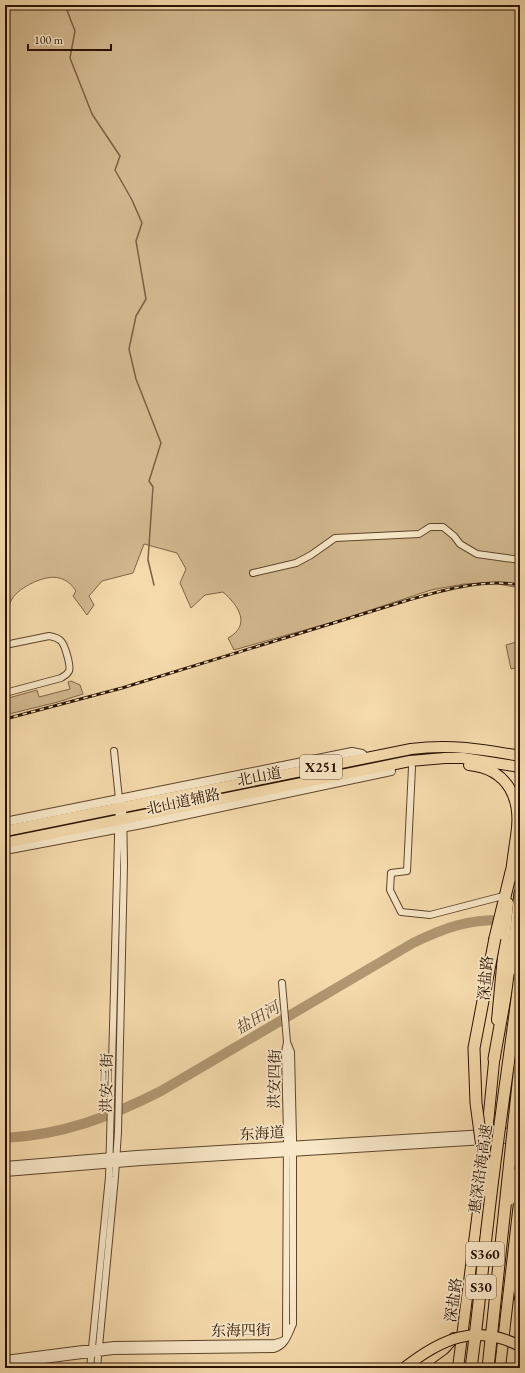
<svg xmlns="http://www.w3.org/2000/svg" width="525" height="1373" font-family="'EB Garamond','Noto Serif SC',serif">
<rect width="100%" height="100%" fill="#f5daab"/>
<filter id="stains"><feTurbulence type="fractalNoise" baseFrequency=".005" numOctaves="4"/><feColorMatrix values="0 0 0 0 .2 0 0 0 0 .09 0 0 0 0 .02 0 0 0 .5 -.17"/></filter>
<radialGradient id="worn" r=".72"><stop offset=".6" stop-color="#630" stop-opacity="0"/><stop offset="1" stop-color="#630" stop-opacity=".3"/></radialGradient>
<path fill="#d2b88e" stroke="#7e6547" d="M5 5H520V588L493 583 464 584 431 590 340 620 234 650 228 638C252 625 238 605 223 592L205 595 191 608 180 583 186 569 177 553 144 544 133 573 102 581 89 596 94 605 87 615 73 596 76 591C71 584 67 580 59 578 46 574 19 587 12 599 8 605 8 616 5 623Z
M520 641V667L511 669 506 645Z
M71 681 80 685 83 694 58 702 5 715V699L37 690 39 697 70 689 68 682Z"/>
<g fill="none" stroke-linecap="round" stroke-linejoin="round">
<path stroke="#7a6144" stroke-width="1.5" d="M65 5 75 31 70 58 92 114 120 156 115 170 132 200 142 223 136 241 146 299 136 316 129 349 136 379 161 443 149 481 153 487 148 560 154 585"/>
<path stroke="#b09671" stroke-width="10" d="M5 1138C62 1135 110 1117 161 1091L413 943C446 927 469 919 506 920"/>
<g stroke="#5d442b" stroke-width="8">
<path id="minor" d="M253 573 296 563 311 555 335 538 419 534 430 527H443L454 536 460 544 477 554 520 560
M5 645 49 636C53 637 57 637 61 641 65 645 71 666 69 671 67 675 64 676 61 678L5 693
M412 767 407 871 391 873 390 890 401 912 430 915 507 895
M282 983 287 1042 285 1052 287 1134 286 1336
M5 1359 114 1345 275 1343 282 1341 285 1339
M5 1365 113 1351 274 1349C286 1345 288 1335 293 1324V1138L291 1052 287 1042
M90 1368 109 1177 119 799 114 751
M97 1368 115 1177 118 1132 124 865 123 805"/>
</g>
<g stroke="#5d442b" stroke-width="10">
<path id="tertiary" d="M5 822 352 752 362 754 366 758
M5 850 142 824 391 771
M5 1166 137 1155 520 1132
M5 1172 141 1161 520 1138"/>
</g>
<g stroke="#2a1200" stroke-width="12">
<path id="primary" d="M469 765C509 769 522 800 516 836
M5 831 411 749C450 744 481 749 520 756
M5 843 410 761 445 758H463L520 767
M510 879 516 836 520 829
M497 1020 508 903
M485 1154 495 1052
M512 1170 520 1149
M518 1266 517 1278 520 1298
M418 1368 444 1349 454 1338
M458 1368 483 1172
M500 1368 520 1194"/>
</g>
<g stroke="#2a1200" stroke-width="13">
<path id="motorway" d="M495 938 511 872
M494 1059 513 953 520 893"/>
</g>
<use href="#minor" stroke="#f8e7c8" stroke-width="6"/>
<use href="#tertiary" stroke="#f8e7c8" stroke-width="8"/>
<use href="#primary" stroke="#f5daab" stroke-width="10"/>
<use href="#motorway" stroke="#f5daab" stroke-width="11"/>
<g stroke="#2a1200" stroke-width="3">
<path id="rail" d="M5 719 122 688 405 601C440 591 483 578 520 585"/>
</g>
<use href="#rail" stroke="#f8e7c8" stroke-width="1.5" stroke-dasharray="4.5" stroke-linecap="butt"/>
<g stroke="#2a1200" stroke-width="12" stroke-linecap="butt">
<path id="primary-bridge" d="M404 1368C441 1339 475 1323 520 1346"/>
</g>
<g stroke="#2a1200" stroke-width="13" stroke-linecap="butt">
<path id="motorway-bridge" d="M488 1192 476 1103 474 1048 495 938
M510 1199 520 1171
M471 1368C478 1319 482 1269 488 1220 497 1138 510 1057 520 975
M488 1368 520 1065"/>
</g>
<use href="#primary-bridge" stroke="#f5daab" stroke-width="10"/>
<use href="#motorway-bridge" stroke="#f5daab" stroke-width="11"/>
</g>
<g text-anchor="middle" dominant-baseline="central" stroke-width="3.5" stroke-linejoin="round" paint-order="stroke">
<g fill="#f8e7c8" stroke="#68523c" stroke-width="1">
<rect x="300" y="755" width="42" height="24" rx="3"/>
<rect x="466" y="1242" width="38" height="24" rx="3"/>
<rect x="466" y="1275" width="30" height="24" rx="3"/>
</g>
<g font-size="14" font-weight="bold" fill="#2a1200">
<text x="321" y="767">X251</text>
<text x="485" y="1254">S360</text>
<text x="481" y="1287">S30</text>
</g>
<g font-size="15" fill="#2a1200" stroke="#f8e7c8">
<text transform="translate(259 776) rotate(-11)">北山道</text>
<text transform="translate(183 801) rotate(-12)">北山道辅路</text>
<text transform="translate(485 978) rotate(-85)">深盐路</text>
<text transform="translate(274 1079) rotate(-89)">洪安四街</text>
<text transform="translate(106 1083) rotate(-89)">洪安三街</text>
<text transform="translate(262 1133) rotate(-3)">东海道</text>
<text transform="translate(480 1169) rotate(-82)">惠深沿海高速</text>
<text transform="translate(453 1300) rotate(-82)">深盐路</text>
<text transform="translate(241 1330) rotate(-1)">东海四街</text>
</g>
<g font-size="16" font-style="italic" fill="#60472d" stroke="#f8e7c8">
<text transform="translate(257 1018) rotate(-30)">盐田河</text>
</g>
</g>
<rect width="525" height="1373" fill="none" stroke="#f5daab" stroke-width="20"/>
<rect x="6" y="6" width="513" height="1361" fill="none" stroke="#2a1200" stroke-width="2"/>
<rect x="10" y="10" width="505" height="1353" fill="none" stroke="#2a1200"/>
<path d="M28 44v6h83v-6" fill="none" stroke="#2a1200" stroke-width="2"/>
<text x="34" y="44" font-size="12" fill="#2a1200" stroke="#f8e7c8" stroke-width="3" paint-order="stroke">100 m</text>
<rect width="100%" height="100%" filter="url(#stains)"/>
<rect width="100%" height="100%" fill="url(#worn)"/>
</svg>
